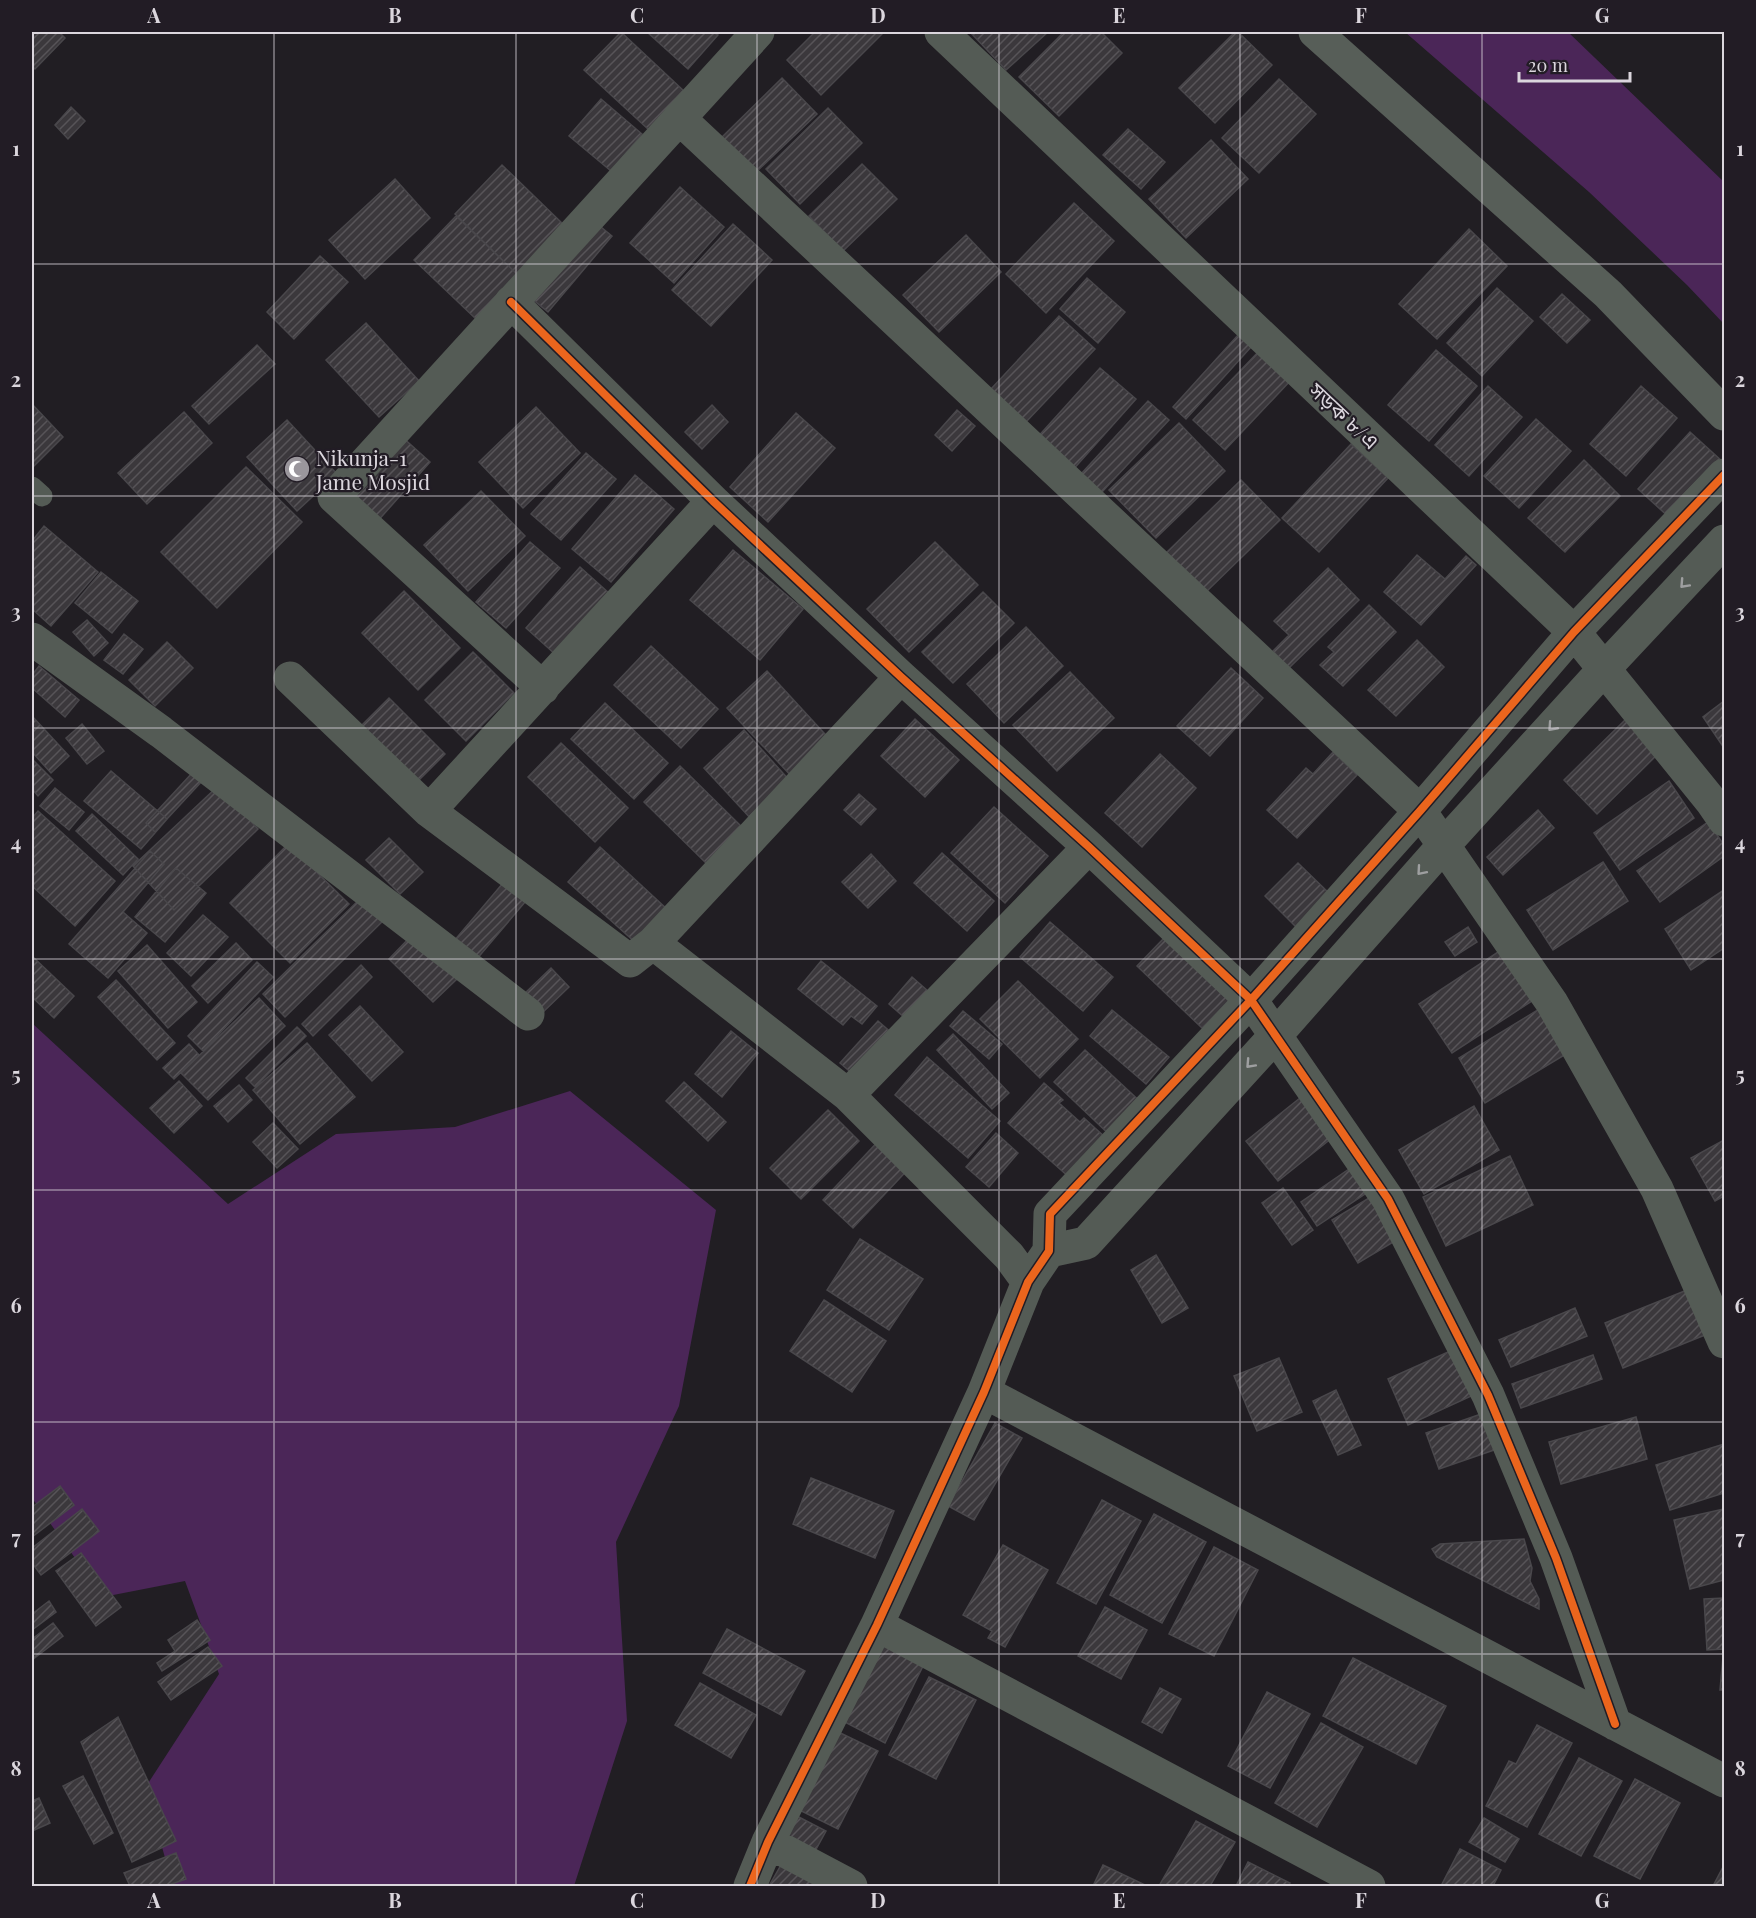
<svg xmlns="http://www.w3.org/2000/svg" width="1756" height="1918" font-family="'Playfair Display','Noto Sans Bengali',serif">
<defs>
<pattern id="building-hatch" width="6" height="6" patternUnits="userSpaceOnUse" patternTransform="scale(1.5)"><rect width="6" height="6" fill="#3b383c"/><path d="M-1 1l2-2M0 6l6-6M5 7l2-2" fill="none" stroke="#575458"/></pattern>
</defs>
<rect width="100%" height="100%" fill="#211e23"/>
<path fill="#4b2658" d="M1405 32H1568L1724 182V324L1687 285 1589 192Z
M33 1024 228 1204 336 1134 455 1127 570 1091 716 1210 679 1406 616 1542 627 1721 574 1886H169L170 1875 145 1788 219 1674 185 1581 103 1597 32 1498V1026Z"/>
<path fill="url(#building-hatch)" stroke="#49474b" stroke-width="1.5" d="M32 32H59L65 38 35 69 32 66Z
M621 32 685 92 649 130 584 70Z
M647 32H713L718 35 688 69Z
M815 32H881L883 33 821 95 787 60Z
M970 32H1048L1006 70Z
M1064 32H1101L1122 53 1059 116 1019 77Z
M1235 32H1238L1272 65 1215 123 1179 88Z
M782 78 817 114 754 174 720 139Z
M1279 79 1316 114 1259 173 1222 138Z
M601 99 642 134 611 171 569 136Z
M71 107 85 121 68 139 55 125Z
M828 108 862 143 800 204 766 169Z
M1128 129 1165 162 1141 189 1103 155Z
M1211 140 1248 179 1186 238 1149 199Z
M862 164 897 199 843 251 809 216Z
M502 165 566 227 518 275 455 214Z
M395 179 430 218 365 279 329 240Z
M680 187 724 227 674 283 630 243Z
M1074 203 1114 241 1046 313 1006 274Z
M456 216 519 276 477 320 414 260Z
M590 218 612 236 548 312 526 294Z
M733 224 772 260 711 326 672 290Z
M1469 229 1507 266 1437 339 1399 304Z
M966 235 1001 272 939 332 903 295Z
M320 256 348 282 294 339 267 312Z
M1087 278 1125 312 1098 343 1060 309Z
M1497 288 1533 321 1482 376 1447 343Z
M1562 294 1590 320 1567 343 1540 317Z
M1059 316 1095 349 1026 422 991 389Z
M366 323 419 381 379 417 326 360Z
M1238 335 1251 347 1186 419 1173 407Z
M257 345 275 364 209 424 192 406Z
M1261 349 1292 379 1225 450 1193 420Z
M1436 350 1477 386 1429 441 1388 405Z
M1100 368 1136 399 1071 472 1035 440Z
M1488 386 1522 417 1469 476 1435 445Z
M1641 386 1677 418 1626 476 1590 444Z
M1148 401 1169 420 1102 492 1081 474Z
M32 404 63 437 32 468Z
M712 405 728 422 702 449 685 432Z
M536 407 580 453 523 508 479 462Z
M957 410 975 426 952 451 935 435Z
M184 412 212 443 147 504 118 473Z
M796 413 835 448 768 522 730 487Z
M1536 419 1571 451 1519 508 1484 476Z
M287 420 337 474 297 511 247 457Z
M1179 423 1225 471 1156 538 1109 490Z
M1690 432 1723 462 1671 519 1638 489Z
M400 435 430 462 376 523 346 496Z
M1351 444 1388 478 1319 552 1282 518Z
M586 453 616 479 561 540 531 514Z
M1584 460 1620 496 1565 552 1528 518Z
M246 467 302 522 217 608 161 552Z
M635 475 674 509 611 582 572 549Z
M1241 480 1280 520 1206 592 1166 553Z
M481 491 525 536 468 591 424 545Z
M44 526 98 572 51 626 32 609V541Z
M530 542 560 568 506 628 476 602Z
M935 542 978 585 909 652 867 609Z
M733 550 803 609 760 660 690 600Z
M1417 555 1445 579 1466 556 1476 565 1421 625 1384 592Z
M580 567 610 594 556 655 526 628Z
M1328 568 1359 600 1289 668 1273 651 1289 635 1274 621Z
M101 572 138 601 112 633 75 603Z
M404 591 460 648 418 690 362 633Z
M983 592 1014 623 953 683 922 652Z
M1369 605 1396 632 1343 686 1320 665 1334 652 1328 647Z
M87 620 108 643 94 656 73 632Z
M1026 627 1063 666 1004 723 967 684Z
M124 634 143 649 123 674 104 660Z
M1417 640 1444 667 1396 716 1368 690Z
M167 642 193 668 155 706 129 680Z
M651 646 718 709 681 748 614 685Z
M473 652 514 693 466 741 425 700Z
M39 666 79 700 65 717 32 688V675Z
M1231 668 1263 698 1210 756 1177 726Z
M767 671 835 745 796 781 727 708Z
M1070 672 1114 718 1057 771 1013 725Z
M389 698 445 754 403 796 347 740Z
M1724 701V748L1703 717Z
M605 703 668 763 634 799 571 739Z
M32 716 69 756 51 773 32 752Z
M1628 717 1661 751 1597 814 1564 780Z
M915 719 959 760 925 797 881 756Z
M82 724 104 751 87 764 66 738Z
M744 730 791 782 752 820 704 768Z
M561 743 628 808 595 842 528 777Z
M1333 752 1357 775 1297 838 1267 810 1306 768 1313 774Z
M1160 754 1196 788 1142 847 1105 813Z
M32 759 53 780 38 796 32 789Z
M680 766 746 831 710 867 644 802Z
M111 771 167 819 141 849 84 801Z
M193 772 203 780 155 832 146 823Z
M1669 781 1694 818 1620 870 1594 833Z
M218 786 258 829 174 910 133 866Z
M55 788 84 812 69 830 40 806Z
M859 794 876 809 861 825 844 810Z
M994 807 1048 856 1005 903 951 853Z
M1538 810 1554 828 1503 875 1487 857Z
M38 811 115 881 75 926 32 886V818Z
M92 814 138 859 123 875 76 831Z
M1708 822 1724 845V856L1660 902 1637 871Z
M389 838 423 872 400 894 366 860Z
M288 844 349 904 290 963 230 903Z
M600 847 668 910 637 944 568 882Z
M150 851 164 864 123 912 147 933 108 978 69 944Z
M942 853 994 901 967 931 914 883Z
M871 854 896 881 868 908 842 882Z
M1603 862 1628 901 1553 950 1527 910Z
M1298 863 1335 899 1301 932 1265 896Z
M176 868 206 893 165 942 135 917Z
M503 883 525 902 476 960 454 941Z
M1724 890V948L1691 970 1665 929Z
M367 892 389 915 285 1017 263 994Z
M203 915 228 937 191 976 167 953Z
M1050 922 1113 977 1083 1011 1020 957Z
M1468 927 1477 942 1455 956 1445 942Z
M412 935 457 979 433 1002 389 959Z
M1164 938 1229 1001 1202 1028 1137 966Z
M236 943 252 960 208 1003 192 986Z
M147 945 197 1002 168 1028 118 971Z
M1501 950 1532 1001 1452 1053 1419 1004Z
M32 956 74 996 54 1018 32 997Z
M821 961 877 1006 862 1024 851 1016 843 1025 798 989Z
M257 962 273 977 203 1051 188 1036Z
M361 965 372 977 313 1036 302 1024Z
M551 968 569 987 540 1015 522 996Z
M912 977 928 991 905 1018 889 1004Z
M116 980 175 1043 157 1060 98 997Z
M1018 981 1078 1039 1040 1078 980 1019Z
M259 998 285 1026 208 1100 181 1073Z
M1549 1003 1576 1048 1485 1103 1459 1058Z
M360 1006 403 1052 372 1081 329 1035Z
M1112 1010 1169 1057 1146 1084 1090 1036Z
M963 1011 1002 1044 989 1059 950 1026Z
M878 1021 893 1034 855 1076 840 1063Z
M297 1027 306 1036 255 1087 246 1078Z
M731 1031 758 1053 722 1097 695 1074Z
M953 1034 1009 1093 992 1109 937 1050Z
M307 1043 355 1097 300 1144 253 1090Z
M189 1044 199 1055 174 1079 163 1068Z
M1085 1050 1146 1107 1115 1140 1054 1082Z
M927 1057 1000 1121 968 1158 895 1095Z
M179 1081 202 1106 174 1133 150 1108Z
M684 1082 726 1122 708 1141 666 1101Z
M1044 1083 1063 1100 1059 1103 1080 1122 1084 1118 1106 1138 1070 1178 1008 1123Z
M239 1085 252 1100 228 1122 214 1106Z
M1305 1094 1337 1134 1278 1181 1246 1141Z
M1474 1106 1499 1150 1424 1194 1399 1150Z
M828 1110 859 1141 801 1199 770 1168Z
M273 1123 298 1149 277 1168 253 1142Z
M996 1133 1018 1153 989 1187 966 1167Z
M884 1135 914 1163 853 1228 823 1200Z
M1724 1140V1196L1715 1201 1691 1158Z
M1510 1156 1533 1205 1446 1246 1423 1197Z
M1352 1167 1368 1192 1317 1226 1301 1202Z
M1283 1188 1313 1230 1292 1245 1262 1203Z
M1374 1195 1400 1238 1358 1263 1332 1220Z
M860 1239 923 1279 889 1330 827 1290Z
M1156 1255 1188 1308 1162 1323 1131 1270Z
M1687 1290 1705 1335 1623 1368 1605 1323Z
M824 1300 886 1341 852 1392 790 1351Z
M1575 1308 1587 1336 1511 1367 1499 1340Z
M1457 1348 1478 1393 1408 1425 1388 1379Z
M1593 1355 1602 1379 1521 1408 1512 1384Z
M1279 1358 1302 1412 1257 1431 1234 1376Z
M1336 1390 1361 1445 1338 1455 1313 1401Z
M1484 1413 1497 1449 1439 1469 1426 1433Z
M1636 1417 1647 1459 1561 1484 1549 1442Z
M995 1423 1022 1438 974 1520 948 1506Z
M1724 1444V1493L1670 1510 1656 1465Z
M811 1478 894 1511 875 1558 793 1524Z
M60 1486 74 1505 32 1537V1507Z
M1102 1500 1141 1521 1096 1604 1057 1583Z
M82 1509 99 1531 41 1575 32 1563V1548Z
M1724 1509V1580L1690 1589 1674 1520Z
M1154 1514 1206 1542 1162 1623 1110 1595Z
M1524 1539 1532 1568 1530 1581 1539 1599V1609L1437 1557 1432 1549 1440 1544Z
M1003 1545 1048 1570 1005 1647 988 1638 992 1631 963 1615Z
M1214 1547 1258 1570 1214 1656 1169 1634Z
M81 1553 121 1607 96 1626 56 1571Z
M1724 1598V1649L1707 1650 1704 1599Z
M49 1601 56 1612 32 1630V1614Z
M1105 1607 1147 1630 1121 1679 1078 1656Z
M197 1620 210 1640 162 1671 157 1663 175 1651 168 1640Z
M53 1623 63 1636 32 1660V1639Z
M727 1629 805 1671 781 1715 703 1673Z
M878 1641 924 1664 885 1743 837 1718Z
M208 1647 222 1666 171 1700 158 1682Z
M1723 1656H1724V1690H1720Z
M1353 1658 1446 1706 1416 1764 1323 1716Z
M929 1677 976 1700 936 1779 889 1755Z
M700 1683 756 1715 731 1758 675 1725Z
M1160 1688 1181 1699 1162 1733 1142 1722Z
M1267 1692 1310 1714 1270 1788 1228 1766Z
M118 1717 176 1841 132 1862 81 1742Z
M1321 1723 1363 1747 1317 1827 1275 1803Z
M1537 1725 1572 1743 1527 1827 1486 1806 1509 1761 1516 1764Z
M830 1728 878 1751 838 1829 791 1806Z
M1579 1758 1622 1781 1581 1856 1539 1834Z
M83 1776 113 1833 94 1844 63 1786Z
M1635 1779 1680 1803 1640 1879 1594 1856Z
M39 1798 50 1823 32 1831V1801Z
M795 1815 826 1831 814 1853 783 1836Z
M1484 1818 1519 1839 1505 1862 1469 1842Z
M1196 1821 1235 1842 1210 1886H1159Z
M1460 1849 1501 1870 1493 1886H1441Z
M176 1853 186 1879 166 1886H130L124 1873Z
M1248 1862 1290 1883 1288 1886H1236Z
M781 1865 820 1886H769Z
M1103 1865 1145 1885V1886H1093Z
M1724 1865V1886H1713Z"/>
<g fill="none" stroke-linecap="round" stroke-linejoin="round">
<path stroke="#545b55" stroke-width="21" d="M32 487 42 496"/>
<path stroke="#545b55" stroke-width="33" d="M941 32 1574 632 1711 801 1724 820
M679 118 1420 811 1552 1003 1657 1189 1724 1342
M511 302 713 501 901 677 1089 847 1251 1000 1388 1199 1488 1395 1556 1558 1615 1724
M32 639 161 732 528 1014
M290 678 429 811 630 961 653 943 848 1095 1009 1256 1028 1282
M543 688 334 497 758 32
M429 811 713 501
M653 943 901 677
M848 1095 1089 847
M1049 1251 1086 1243 1275 1036 1443 846 1604 669 1724 541
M984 1392 1724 1781
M877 1625 1369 1886
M768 1842 851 1886
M750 1886 768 1842 877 1625 984 1392 1028 1282 1049 1251 1050 1214 1251 1000 1420 811 1574 632 1724 475"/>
<path stroke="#575e58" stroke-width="33" d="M1315 32 1608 294 1724 414"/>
<g stroke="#221c25" stroke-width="11">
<path id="cycleway" d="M511 302 713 501 901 677 1089 847 1251 1000 1388 1199 1488 1395 1556 1558 1615 1724
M750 1886 768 1842 877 1625 984 1392 1028 1282 1049 1251 1050 1214 1251 1000 1420 811 1574 632 1724 475"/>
</g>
<use href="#cycleway" stroke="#eb651d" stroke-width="8"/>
</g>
<defs><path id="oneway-chevron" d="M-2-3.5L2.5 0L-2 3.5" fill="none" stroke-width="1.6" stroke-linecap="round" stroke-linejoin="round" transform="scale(1.5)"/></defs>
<g stroke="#9e9fa0">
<use href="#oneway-chevron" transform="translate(1684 584) rotate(133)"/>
<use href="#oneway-chevron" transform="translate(1552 727) rotate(132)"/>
<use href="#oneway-chevron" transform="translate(1421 871) rotate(131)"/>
<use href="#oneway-chevron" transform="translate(1250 1064) rotate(133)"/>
</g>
<path fill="none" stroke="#dbd6dd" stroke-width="1.5" stroke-opacity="0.55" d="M274 32V1886M516 32V1886M757 32V1886M999 32V1886M1240 32V1886M1482 32V1886M32 264H1724M32 496H1724M32 728H1724M32 959H1724M32 1190H1724M32 1422H1724M32 1654H1724"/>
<defs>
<g id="mosque-disc" transform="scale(1.35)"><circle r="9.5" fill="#9a969c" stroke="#221c25"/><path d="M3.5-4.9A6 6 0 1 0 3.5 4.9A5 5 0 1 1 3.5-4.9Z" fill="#fff"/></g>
</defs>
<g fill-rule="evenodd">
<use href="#mosque-disc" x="297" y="469"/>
</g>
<g text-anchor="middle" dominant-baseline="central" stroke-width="4.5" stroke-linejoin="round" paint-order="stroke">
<g font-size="21" fill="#dbd6dd" stroke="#221c25">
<text transform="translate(1345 415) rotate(43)">সড়ক ৮/এ</text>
</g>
<g font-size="21" fill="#dbd6dd" stroke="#221c25" text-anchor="start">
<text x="316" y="457">Nikunja-1<tspan x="316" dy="24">Jame Mosjid</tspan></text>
</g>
</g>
<rect width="1756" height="1918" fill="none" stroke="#221c25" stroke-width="66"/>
<path d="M1519 72v9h111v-9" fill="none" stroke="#dbd6dd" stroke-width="3"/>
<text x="1528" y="72" font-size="18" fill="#dbd6dd" stroke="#221c25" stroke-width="4.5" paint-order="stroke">20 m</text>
<rect x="33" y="33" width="1690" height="1852" fill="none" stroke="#dbd6dd" stroke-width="2"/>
<g font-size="20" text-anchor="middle" font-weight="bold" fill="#dbd6dd">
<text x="154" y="23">A</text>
<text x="395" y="23">B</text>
<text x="637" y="23">C</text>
<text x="878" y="23">D</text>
<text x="1119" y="23">E</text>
<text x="1361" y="23">F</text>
<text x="1602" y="23">G</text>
<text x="16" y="156">1</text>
<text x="1740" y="156">1</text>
<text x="16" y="387">2</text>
<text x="1740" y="387">2</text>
<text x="16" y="619">3</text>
<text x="1740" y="619">3</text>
<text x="16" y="850">4</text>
<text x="1740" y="850">4</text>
<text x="16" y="1082">5</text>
<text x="1740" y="1082">5</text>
<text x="16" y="1313">6</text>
<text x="1740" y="1313">6</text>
<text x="16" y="1545">7</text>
<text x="1740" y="1545">7</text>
<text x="16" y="1776">8</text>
<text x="1740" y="1776">8</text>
<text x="154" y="1908">A</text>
<text x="395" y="1908">B</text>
<text x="637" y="1908">C</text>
<text x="878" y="1908">D</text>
<text x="1119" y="1908">E</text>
<text x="1361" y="1908">F</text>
<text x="1602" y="1908">G</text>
</g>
</svg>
